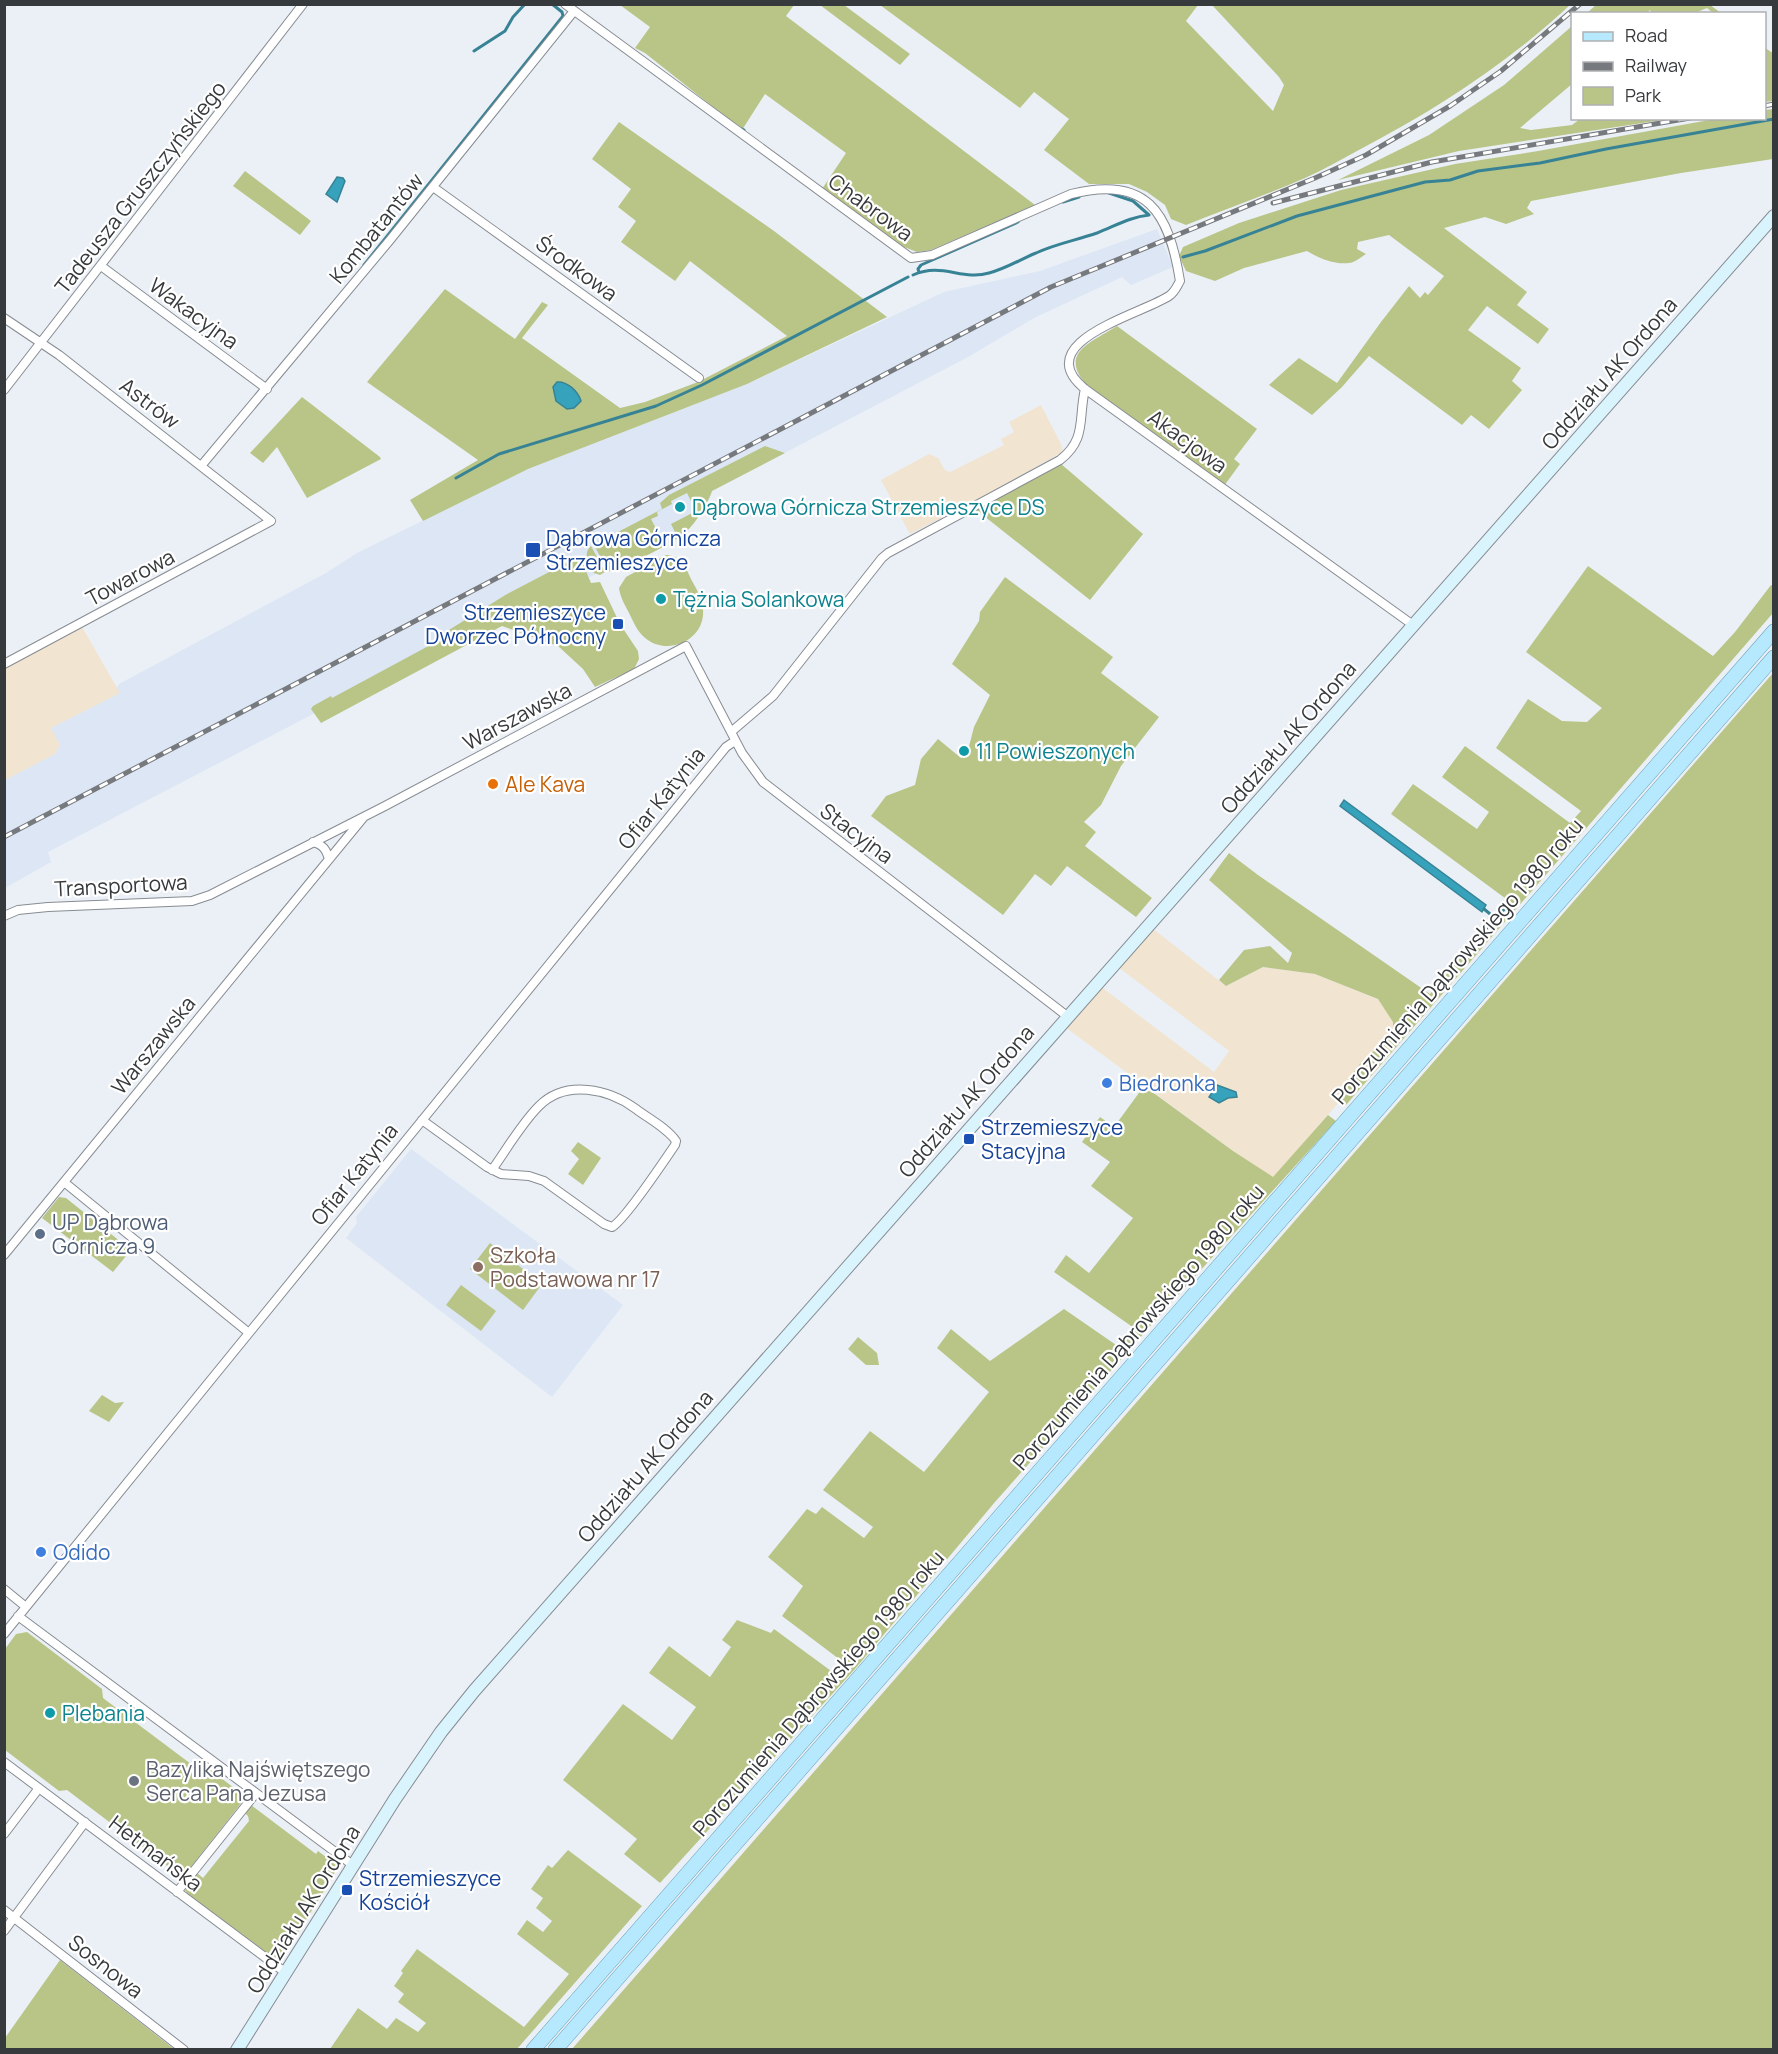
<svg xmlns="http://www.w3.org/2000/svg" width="1778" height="2054" font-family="Manrope,sans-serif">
<rect width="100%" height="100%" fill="#ebf0f7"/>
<path fill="#dce6f4" d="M1157 229 1173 267 1131 285 1122 277 1034 318 968 357 712 491 707 506 683 531 313 714 48 852 51 862 5 888V780L55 754 60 745 50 728 119 693 117 687 119 684 326 573 357 553 528 469 747 384 944 292 1040 271Z
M411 1149 623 1305 552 1397 346 1238 357 1223 356 1217Z"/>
<path fill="#f1e4d0" d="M1041 405 1061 444 1063 452 969 504 910 534 881 480 929 454 938 458 945 470 950 472 1004 445 1001 439 1014 432 1009 422Z
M82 627 120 693 51 728 60 745 55 754 5 780V667Z
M1152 928 1226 986 1263 967 1315 974 1378 999 1394 1022 1393 1035 1363 1060 1349 1078 1340 1101 1273 1178 1233 1151 1065 1027 1100 986 1214 1072 1229 1051 1118 967Z"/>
<path fill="#b9c587" d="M1597 4 1710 5 1721 13H1713L1707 8 1695 13H1652L1650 10 1646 13H1587Z
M620 5H794L786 16 1035 205 931 250 917 252 904 247 822 189 846 153 765 94 742 130 645 53 635 48 650 27Z
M820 5H844L910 54 900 65Z
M880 5H1198L1186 21 1273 111 1284 85 1279 77 1212 5H1570C1507 64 1434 111 1357 151 1340 160 1323 170 1305 178 1266 195 1226 209 1186 225L1171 219 1165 205 1147 192 1129 184H1089L1044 150 1069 119 1034 92 1020 108Z
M1572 26V84L1520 128 1531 130 1572 125 1580 119H1669L1459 151 1338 180 1429 135 1504 85Z
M1764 47 1774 54 1773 101 1765 102Z
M1773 109V159L1681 173 1531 201 1527 208 1534 214 1506 224 1485 217 1444 228 1527 292 1517 305 1549 329 1538 344 1487 306 1468 330 1521 368 1512 381 1522 390 1489 429 1471 415 1462 425 1369 356 1342 387 1312 415 1269 385 1299 358 1337 383 1381 322 1409 286 1420 298 1425 292 1428 295 1444 276 1389 235 1358 242 1357 249 1366 254C1361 257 1354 263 1349 263 1335 265 1318 258 1307 251L1244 268 1215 281 1186 271 1179 256 1183 247 1239 223 1341 190 1455 164 1538 151 1715 119 1764 118 1765 110Z
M619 122 774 231 887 317 747 384 528 469 423 521 410 500 478 460 367 382 445 289 515 339 542 302 548 305 522 338 620 408 645 402 698 382 787 336 690 261 675 281 621 242 636 221 618 207 631 189 592 159Z
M245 171 311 221 300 235 233 186Z
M1117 326 1257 429 1234 459 1240 464 1224 486 1089 388C1057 353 1089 344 1117 326Z
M302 397 380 457 381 459 307 498 277 447 263 463 250 453Z
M765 446 785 453 712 491C707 506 690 534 674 540L670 538 676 534 671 524 696 511 687 493 671 501 672 504 657 512 658 516 651 519 663 542V547L615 572 608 571 595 547 597 543 600 541 602 544 617 536 616 533 662 509 660 503 669 495Z
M1054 458 1143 534 1090 600 969 504Z
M591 546 605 572 600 575 594 573C589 564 582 554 591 546Z
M666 555C682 556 685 566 691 579 696 588 702 598 703 609 706 640 667 658 644 637 637 631 633 621 629 613 625 605 620 597 619 588L626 577Z
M576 558 582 562 591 583 600 582 620 624 638 651 639 659 634 669 595 687 583 669 558 646 502 626 321 723 311 709 313 706 331 696 332 698 434 643 444 633 507 594Z
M1588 566 1713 656 1735 632 1771 585 1773 586V613L1346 1105 1340 1101 1349 1078 1363 1060 1393 1035V1022L1378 999 1315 974 1263 967 1226 986 1219 980 1244 950 1270 946 1288 963 1292 953 1209 880 1229 853 1258 875 1430 994 1474 941 1479 944 1513 904 1391 814 1413 784 1477 829 1489 812 1442 777 1465 746 1570 823 1581 811 1496 748 1528 699 1562 721 1587 722 1602 708 1526 652Z
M1005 577 1113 657 1101 673 1159 717 1121 766 1101 805 1084 822 1096 832 1085 846 1152 898 1136 917 1067 866 1051 886 1035 874 1003 915 871 816 886 796 915 785 921 759 938 739 961 758 968 750 974 727 990 695 952 664 979 621 980 612Z
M1773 673V2049H572Z
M1144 1086 1233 1151 1273 1177 1328 1115 1336 1121 1160 1315 995 1502 855 1669 660 1883 624 1854 637 1839 563 1780 623 1704 672 1740 696 1707 649 1673 669 1646 710 1677 731 1647 722 1640 737 1620 771 1633 774 1629 842 1679 851 1668 782 1616 803 1586 768 1557 807 1509 816 1514 822 1507 864 1538 873 1527 823 1490 870 1431 924 1472 989 1392 937 1348 951 1329 990 1361 1064 1309 1119 1347 1134 1328 1054 1272 1066 1255 1089 1273 1133 1218 1091 1186 1110 1162 1082 1142 1100 1117 1114 1127Z
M578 1142 601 1158 583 1185 568 1174 579 1159 571 1151Z
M59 1197 66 1198 131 1250 113 1272 42 1218Z
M490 1243 542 1284 523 1310 470 1269Z
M461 1285 496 1311 481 1331 446 1305Z
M858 1337 877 1353 879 1365H866L848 1349Z
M102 1395 115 1403 124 1402 109 1422 89 1411Z
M27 1632 102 1689 103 1698 195 1767 200 1762 246 1797 179 1882 170 1875V1868L67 1790 59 1791 5 1750V1649L16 1634Z
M251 1805 316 1854 318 1851 338 1866 332 1878 284 1955 278 1961 188 1894 185 1890 197 1873 203 1878 249 1821 248 1816 245 1813Z
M568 1850 642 1906 517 2049H330L358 2008 387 2029 396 2018 418 2032 426 2023 398 2002 404 1994 394 1986 403 1973 401 1971 417 1949 524 2027 569 1974 517 1934 527 1920 543 1932 552 1921 536 1908 543 1898 531 1889 548 1865 552 1868Z
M60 1960 174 2049H5V2038Z"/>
<path fill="#37a2bb" stroke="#378395" stroke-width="1.5" d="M337 177 343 178 345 181 337 202 326 194Z
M557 382C567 381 578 391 581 401L574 408 567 409 556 401 553 387Z
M1344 800 1486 905 1482 912 1340 806Z
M1217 1085 1236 1092 1237 1097 1228 1098 1219 1103 1209 1097Z"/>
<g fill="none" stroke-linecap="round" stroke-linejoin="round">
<path stroke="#378395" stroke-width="3" d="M474 51 505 31 513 17 525 4
M742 129 744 130
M1109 193 1133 201 1149 215
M1063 202 1079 197
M1183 257 1205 251 1297 216 1425 182 1450 180 1478 171 1540 163 1606 149 1774 119
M364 265 563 16 562 12 552 4
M919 272 918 269 921 265 1018 222
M913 275C942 262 962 281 989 273 1005 269 1021 259 1036 253 1055 244 1077 240 1097 233 1115 226 1130 217 1149 215
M456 478 499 454 656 406 702 385 908 277
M1484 909 1495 918 1509 905
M1479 937 1495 918"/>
<g stroke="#878c92" stroke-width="10">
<path id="street" d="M565 4 911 258 932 255 1071 194C1147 175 1169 212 1180 281 1177 286 1175 292 1169 296 1142 314 1027 342 1085 389L1413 625
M433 187 699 378
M101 266 267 389
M4 318 59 355 271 521 4 664
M4 390 303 4
M201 466 390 240 574 11
M731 732 773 696 882 558 888 553 1060 460C1087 439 1078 419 1085 389
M313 842C323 845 326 849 329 859
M4 916 18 910 48 907 192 901 210 895 385 806 686 646 742 753 763 782 1067 1016
M422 1120 487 1167 501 1174 529 1176 544 1181 604 1224 612 1227C625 1220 664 1161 675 1145L676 1141C667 1128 649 1119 636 1109 609 1089 566 1079 539 1106 521 1124 507 1149 492 1170
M64 1182 249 1333
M4 1255 363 818
M4 1589 26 1607
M18 1616 354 1866
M4 1634 669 817 726 747 735 741
M4 1762 286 1973
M4 1834 39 1788
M177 1892 256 1793
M4 1910 184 2050
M4 1931 85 1822"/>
</g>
<g stroke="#878c92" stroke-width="14">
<path id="secondary" d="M237 2050 395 1799 441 1732 474 1691 1774 216"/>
</g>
<g stroke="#6aa3b9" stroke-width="15">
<path id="primary" d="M533 2050 1774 631
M555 2050 1774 657"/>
</g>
<use href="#street" stroke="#fff" stroke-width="8"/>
<use href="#secondary" stroke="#daf4fe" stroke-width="12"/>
<use href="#primary" stroke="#b6e9fe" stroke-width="14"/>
<g stroke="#76797d" stroke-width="5">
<path id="rail" d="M1764 106 1774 104
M1273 203 1432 162 1690 118
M4 837 1051 287 1315 178 1366 155 1450 106 1501 71 1580 4"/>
</g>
<use href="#rail" stroke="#fff" stroke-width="3" stroke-dasharray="9" stroke-linecap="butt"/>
</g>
<g fill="#0f9aa8" stroke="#fff" stroke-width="2">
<circle cx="680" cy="507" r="6"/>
<circle cx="661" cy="599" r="6"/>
<circle cx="964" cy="751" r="6"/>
<circle cx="50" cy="1713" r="6"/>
</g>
<g fill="#1a4fb4" stroke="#fff" stroke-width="2">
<rect x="525" y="542" width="16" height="16" rx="3"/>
<rect x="612" y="618" width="12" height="12" rx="3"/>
<rect x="963" y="1133" width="12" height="12" rx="3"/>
<rect x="341" y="1884" width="12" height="12" rx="3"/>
</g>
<circle fill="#e8710a" stroke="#fff" stroke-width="2" cx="493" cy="784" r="6"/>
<g fill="#3f7fe0" stroke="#fff" stroke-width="2">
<circle cx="1107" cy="1083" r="6"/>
<circle cx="41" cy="1552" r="6"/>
</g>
<circle fill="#5c6f8a" stroke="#fff" stroke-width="2" cx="40" cy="1234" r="6"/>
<circle fill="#8d6e63" stroke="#fff" stroke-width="2" cx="478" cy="1267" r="6"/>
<circle fill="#6b7280" stroke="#fff" stroke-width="2" cx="134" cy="1781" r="6"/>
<g text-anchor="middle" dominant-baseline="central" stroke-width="4.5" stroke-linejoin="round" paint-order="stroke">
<g font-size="21" fill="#373a3c" stroke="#fff">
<text transform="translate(140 187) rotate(-52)">Tadeusza Gruszczyńskiego</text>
<text transform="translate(871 207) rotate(36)">Chabrowa</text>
<text transform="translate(376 228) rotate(-51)">Kombatantów</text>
<text transform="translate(577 268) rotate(36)">Środkowa</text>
<text transform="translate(194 313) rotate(36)">Wakacyjna</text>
<text transform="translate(1609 373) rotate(-49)">Oddziału AK Ordona</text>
<text transform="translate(150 403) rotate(37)">Astrów</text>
<text transform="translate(1188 441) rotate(36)">Akacjowa</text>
<text transform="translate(130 577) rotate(-28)">Towarowa</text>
<text transform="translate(517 716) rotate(-28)">Warszawska</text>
<text transform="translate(1288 737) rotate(-49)">Oddziału AK Ordona</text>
<text transform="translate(661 798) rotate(-51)">Ofiar Katynia</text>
<text transform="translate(857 833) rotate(37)">Stacyjna</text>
<text transform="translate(121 885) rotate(-3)">Transportowa</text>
<text transform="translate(1457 961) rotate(-49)">Porozumienia Dąbrowskiego 1980 roku</text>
<text transform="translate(153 1045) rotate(-51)">Warszawska</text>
<text transform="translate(966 1101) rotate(-49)">Oddziału AK Ordona</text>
<text transform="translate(354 1174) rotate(-51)">Ofiar Katynia</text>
<text transform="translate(1138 1327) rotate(-49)">Porozumienia Dąbrowskiego 1980 roku</text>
<text transform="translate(645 1466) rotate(-49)">Oddziału AK Ordona</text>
<text transform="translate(818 1693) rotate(-49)">Porozumienia Dąbrowskiego 1980 roku</text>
<text transform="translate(156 1853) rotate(37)">Hetmańska</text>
<text transform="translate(303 1909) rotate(-58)">Oddziału AK Ordona</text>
<text transform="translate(106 1966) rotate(38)">Sosnowa</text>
</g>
<g font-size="21" fill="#0d838f" stroke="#fff" text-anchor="start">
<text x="692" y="507">Dąbrowa Górnicza Strzemieszyce DS</text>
<text x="673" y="599">Tężnia Solankowa</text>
<text x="976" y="751">11 Powieszonych</text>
<text x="62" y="1713">Plebania</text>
</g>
<g font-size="21" fill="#164399" stroke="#fff" text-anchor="start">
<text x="546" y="538">Dąbrowa Górnicza<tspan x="546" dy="24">Strzemieszyce</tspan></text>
<text x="606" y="612" text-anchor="end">Strzemieszyce<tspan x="606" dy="24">Dworzec Północny</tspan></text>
<text x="981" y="1127">Strzemieszyce<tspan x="981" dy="24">Stacyjna</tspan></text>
<text x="359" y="1878">Strzemieszyce<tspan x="359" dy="24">Kościół</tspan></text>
</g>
<g font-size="21" fill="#c56008" stroke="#fff" text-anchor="start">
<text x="505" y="784">Ale Kava</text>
</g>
<g font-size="21" fill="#366cbe" stroke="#fff" text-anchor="start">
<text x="1119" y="1083">Biedronka</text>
<text x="53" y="1552">Odido</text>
</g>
<g font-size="21" fill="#4e5e75" stroke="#fff" text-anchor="start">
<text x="52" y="1222">UP Dąbrowa<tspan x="52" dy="24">Górnicza 9</tspan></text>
</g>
<g font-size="21" fill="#785e54" stroke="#fff" text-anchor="start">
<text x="490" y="1255">Szkoła<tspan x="490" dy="24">Podstawowa nr 17</tspan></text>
</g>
<g font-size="21" fill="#5b616d" stroke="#fff" text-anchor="start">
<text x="146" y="1769">Bazylika Najświętszego<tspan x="146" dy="24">Serca Pana Jezusa</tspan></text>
</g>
</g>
<rect width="1778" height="2054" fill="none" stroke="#373a3c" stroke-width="12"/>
<rect x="1571" y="12" width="195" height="108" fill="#ffffff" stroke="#afb0b1" stroke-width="1.5"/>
<rect x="1583" y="32" width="30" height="9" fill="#b6e9fe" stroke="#afb0b1" stroke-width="1.5"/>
<text x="1625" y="42" font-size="18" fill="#373a3c">Road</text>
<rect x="1583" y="62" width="30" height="9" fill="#76797d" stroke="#afb0b1" stroke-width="1.5"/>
<text x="1625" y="72" font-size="18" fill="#373a3c">Railway</text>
<rect x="1583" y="87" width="30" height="18" fill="#b9c587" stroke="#afb0b1" stroke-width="1.5"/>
<text x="1625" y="102" font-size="18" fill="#373a3c">Park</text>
</svg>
